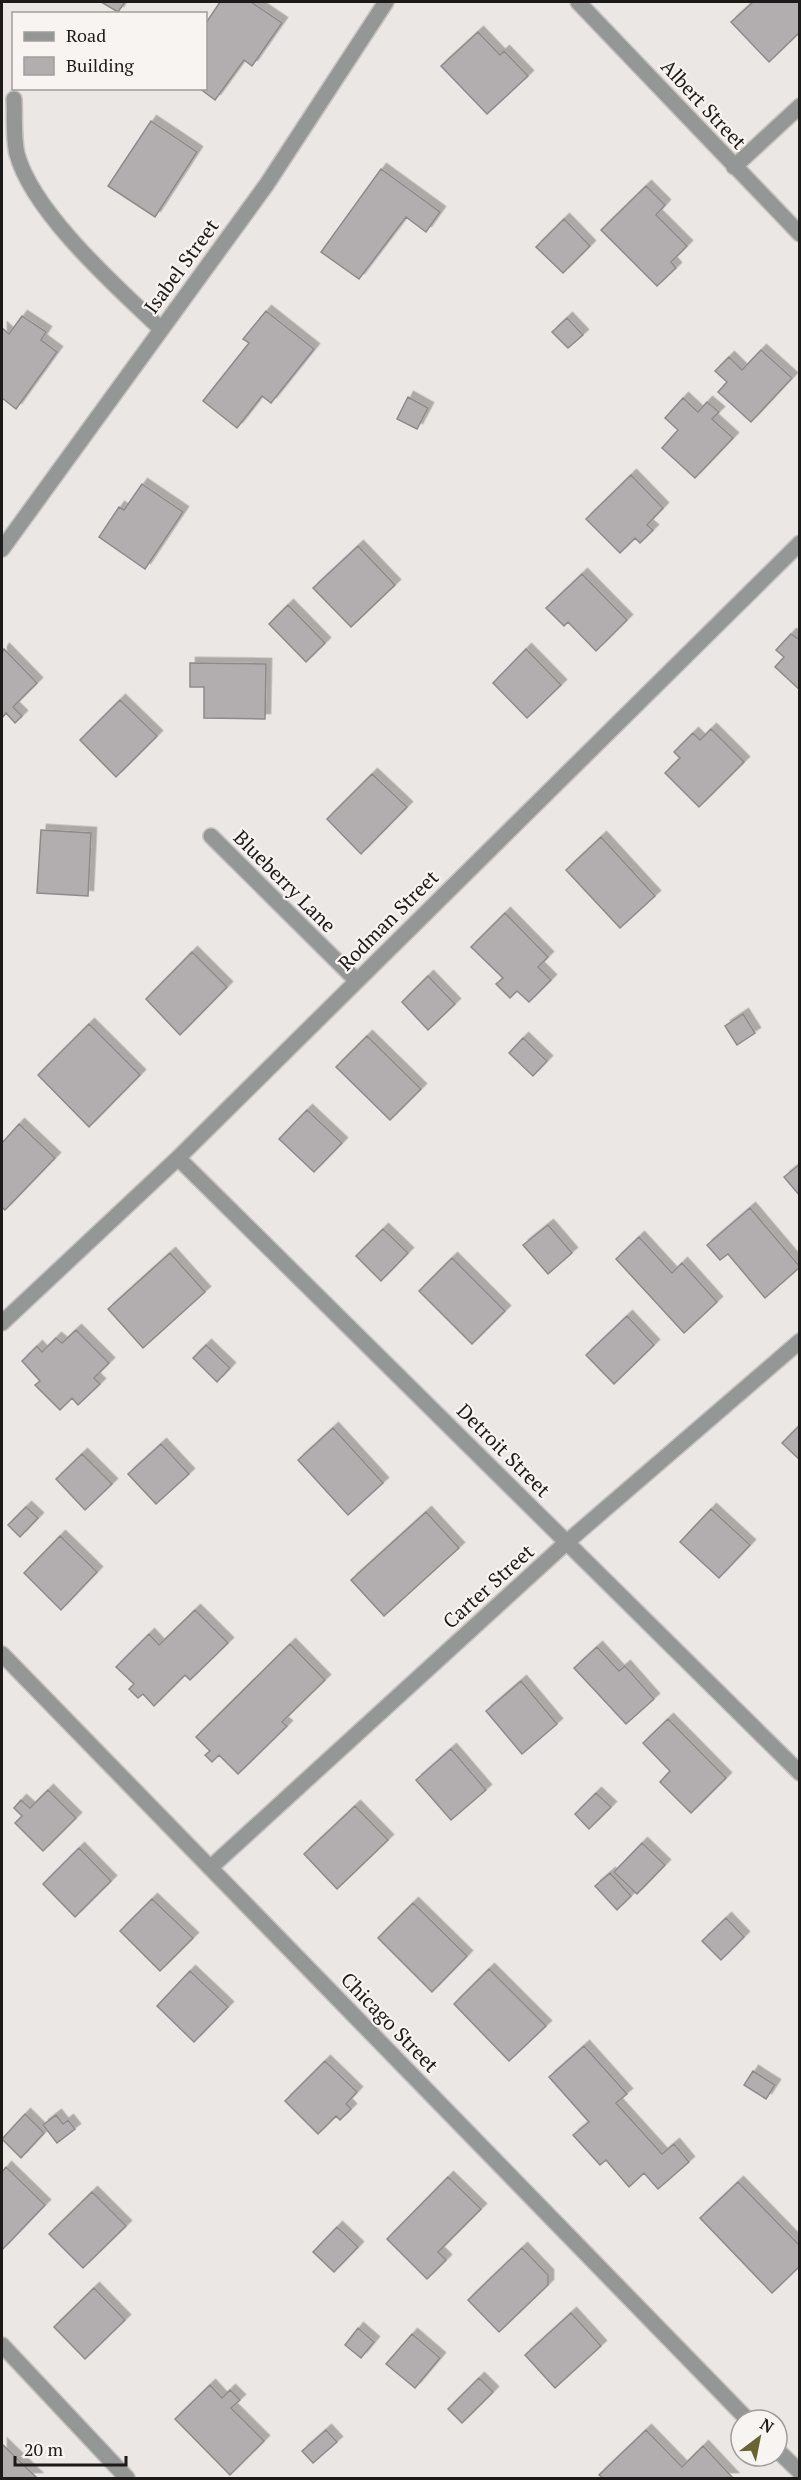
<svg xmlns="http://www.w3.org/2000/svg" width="801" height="2480" font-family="'PT Serif',serif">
<defs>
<filter id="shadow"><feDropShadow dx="5.5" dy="-5.5" stdDeviation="0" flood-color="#0004"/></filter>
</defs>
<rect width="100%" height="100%" fill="#ebe7e4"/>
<path fill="#b2adaf" stroke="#8e8a8c" stroke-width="1.5" filter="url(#shadow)" d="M101 2H125L118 12Z
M220 2H251L282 23 252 66 244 60 215 100 199 88H206V23Z
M753 2H800V32L769 62 731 22Z
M478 32 500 55 504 51 528 76 487 114 441 66Z
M151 121 197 152 155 217 108 186Z
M381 169 440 212 426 232 406 217 359 279 321 252Z
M646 186 665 205 656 215 687 246 671 262 676 268 657 286 601 230Z
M564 219 590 246 563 273 536 247Z
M266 311 314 349 271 403 262 396 237 428 203 401 249 343 243 339Z
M22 316 46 332 41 340 57 352 16 409 2 398V328L9 334Z
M567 318 583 335 568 348 552 332Z
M761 350 792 378 751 422 718 392 727 382 715 371 729 357 742 370Z
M408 397 428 408 417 429 397 419Z
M683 398 698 412 707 402 719 412 712 419 733 438 695 478 662 448 678 430 665 418Z
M631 475 663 508 647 525 653 530 640 543 635 538 620 553 586 519Z
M142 484 183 512 145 569 99 537 119 507 124 510Z
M358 546 395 585 351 627 313 588Z
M582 574 627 620 596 651 568 622 564 626 546 608Z
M288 605 325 643 306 662 269 624Z
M791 634 800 640V690L775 667 784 657 776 650Z
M4 649 37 683 13 707 22 716 15 723 6 713 2 718V652Z
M526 649 561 685 527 718 493 683Z
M190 663 266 664 265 719 204 718V687H190Z
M120 700 157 736 116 777 80 740Z
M711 729 744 762 699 807 665 773 680 758 674 752 693 733 700 740Z
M372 774 407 807 361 854 327 819Z
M41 830 91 833 88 896 37 893Z
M601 837 655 896 620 928 566 870Z
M505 913 548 957 538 967 551 980 529 1002 517 991 510 998 496 984 503 978 471 947Z
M192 952 227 987 180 1035 146 999Z
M428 976 455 1004 428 1030 402 1002Z
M743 1014 755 1033 737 1045 725 1026Z
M89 1024 140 1075 89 1127 38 1075Z
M367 1036 421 1089 390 1120 336 1067Z
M523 1038 547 1061 533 1076 509 1053Z
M307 1110 342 1143 314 1172 279 1139Z
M19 1124 55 1158 5 1210 2 1207V1143Z
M800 1164V1196L784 1177Z
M750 1208 800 1267 765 1298 728 1254 720 1260 707 1245Z
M548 1225 572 1253 548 1274 523 1245Z
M383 1229 408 1253 381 1281 356 1256Z
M639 1237 672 1273 682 1263 717 1302 684 1333 616 1259Z
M170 1253 205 1292 143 1348 108 1309Z
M452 1258 505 1311 472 1344 419 1291Z
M627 1316 654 1345 614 1384 586 1355Z
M76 1330 109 1363 94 1378 100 1384 78 1405 72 1398 60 1410 35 1385 40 1381 22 1361 37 1346 42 1352 56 1338 62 1343Z
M206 1345 230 1368 217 1382 193 1358Z
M800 1425V1460L782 1443Z
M333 1428 383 1483 348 1515 298 1460Z
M161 1444 189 1474 156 1504 128 1474Z
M82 1454 112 1484 85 1510 56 1479Z
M26 1507 38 1518 20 1537 8 1525Z
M711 1509 750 1545 719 1578 680 1542Z
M426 1512 459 1548 384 1616 351 1580Z
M60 1536 97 1572 61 1610 24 1573Z
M195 1610 228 1643 190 1680 185 1675 154 1706 143 1694 138 1698 129 1689 134 1684 116 1667 149 1634 159 1645Z
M290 1644 325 1680 282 1722 287 1726 238 1774 219 1755 212 1762 205 1755 210 1751 196 1737Z
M597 1647 619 1671 625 1666 654 1699 626 1724 574 1668Z
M521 1681 557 1724 522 1754 486 1711Z
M668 1719 726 1778 691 1813 660 1782 670 1771 643 1743Z
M451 1749 486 1790 451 1820 416 1780Z
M48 1790 76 1818 43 1851 15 1823 22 1816 14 1808 21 1800 30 1808Z
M596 1793 611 1807 589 1829 575 1814Z
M355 1806 388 1840 337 1889 304 1854Z
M642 1843 665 1865 637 1894 614 1872Z
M79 1848 111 1881 75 1917 43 1884Z
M610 1873 631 1896 617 1910 595 1886Z
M152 1899 193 1938 160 1971 120 1931Z
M413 1903 467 1956 432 1992 378 1938Z
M726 1918 744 1937 721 1960 702 1941Z
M489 1969 546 2026 509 2061 454 2004Z
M190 1971 228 2007 194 2042 157 2006Z
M584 2046 627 2094 616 2103 662 2154 674 2144 689 2162 658 2189 644 2173 629 2187 606 2160 600 2165 573 2135 589 2122 549 2077Z
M325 2061 357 2092 346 2104 351 2109 340 2120 336 2116 318 2134 285 2101Z
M753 2071 775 2085 766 2099 744 2085Z
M25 2114 44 2133 21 2158 2 2139Z
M56 2115 63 2124 68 2120 75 2129 57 2143 43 2125Z
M6 2167 45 2205 2 2250V2172Z
M448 2177 481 2209 438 2252 446 2260 427 2279 387 2239Z
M738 2182 800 2246V2266L772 2293 700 2218Z
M92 2192 126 2226 83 2268 49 2234Z
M337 2227 358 2247 334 2272 313 2252Z
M522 2248 548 2275V2285L499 2332 468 2300Z
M94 2288 125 2320 85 2359 54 2327Z
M571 2313 601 2346 555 2388 525 2355Z
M358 2328 374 2342 361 2358 345 2345Z
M412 2334 440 2358 415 2388 386 2364Z
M479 2378 493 2392 462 2423 448 2409Z
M210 2385 222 2398 230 2390 240 2400 231 2408 264 2441 230 2475 175 2419Z
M326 2430 337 2442 313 2463 302 2451Z
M646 2430 682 2467 703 2446 733 2478H603L599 2475Z
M2 2444 37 2478H2Z"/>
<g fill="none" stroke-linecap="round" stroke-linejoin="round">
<g stroke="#c6c2c0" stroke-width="18">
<path id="minor" d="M578 2 800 234
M14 99C15 116 13 137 17 154 33 213 117 287 161 329
M734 167 800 106
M2 549 267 184 386 2
M211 836 356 980
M178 1158 800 1773
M2 1323 178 1158 800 543
M2 1654 748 2420
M210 1868 567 1542 800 1341
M2 2345 127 2478
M777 2450 800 2472"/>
</g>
<use href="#minor" stroke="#959796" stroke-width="15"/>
</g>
<g text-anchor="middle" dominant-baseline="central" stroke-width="4.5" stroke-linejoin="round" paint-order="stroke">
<g font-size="20" fill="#1d1b1a" stroke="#f8f4f2">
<text transform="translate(704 104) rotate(47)">Albert Street</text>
<text transform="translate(181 266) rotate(-54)">Isabel Street</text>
<text transform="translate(285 881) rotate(45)">Blueberry Lane</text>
<text transform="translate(388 920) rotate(-45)">Rodman Street</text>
<text transform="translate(504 1450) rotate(45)">Detroit Street</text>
<text transform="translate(488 1586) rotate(-42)">Carter Street</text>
<text transform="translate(390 2022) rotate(46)">Chicago Street</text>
</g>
</g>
<rect width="801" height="2480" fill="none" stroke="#1d1b1a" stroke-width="6"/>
<rect x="12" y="12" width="195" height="78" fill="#f8f4f2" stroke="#a09d9c" stroke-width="1.5"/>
<rect x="24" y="32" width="30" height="9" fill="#959796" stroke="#a09d9c" stroke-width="1.5"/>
<text x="66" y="42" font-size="18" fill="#1d1b1a">Road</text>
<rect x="24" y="57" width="30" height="18" fill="#b2adaf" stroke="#a09d9c" stroke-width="1.5"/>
<text x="66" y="72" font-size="18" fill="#1d1b1a">Building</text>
<g transform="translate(759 2438) rotate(32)"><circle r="28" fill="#f8f4f2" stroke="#a09d9c" stroke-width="1.5"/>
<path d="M0-4.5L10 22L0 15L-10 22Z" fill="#686532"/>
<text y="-9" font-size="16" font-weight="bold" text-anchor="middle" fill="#1d1b1a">N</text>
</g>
<path d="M15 2456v9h111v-9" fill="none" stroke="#1d1b1a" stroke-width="3"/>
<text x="24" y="2456" font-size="18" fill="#1d1b1a" stroke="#f8f4f2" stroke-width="4.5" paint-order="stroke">20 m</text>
</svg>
